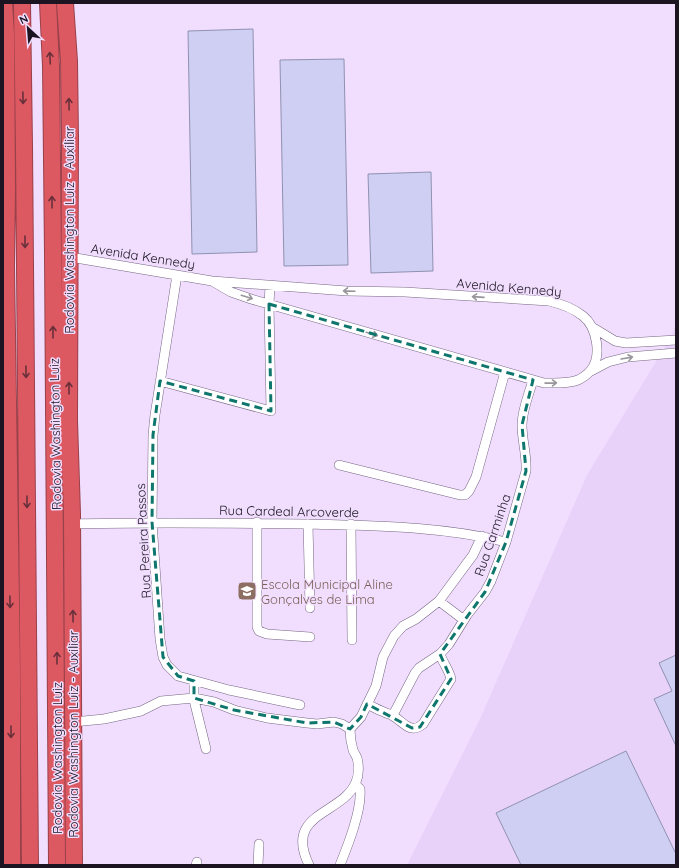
<svg xmlns="http://www.w3.org/2000/svg" width="679" height="868" font-family="Quicksand,sans-serif">
<rect width="100%" height="100%" fill="#f1deff"/>
<path fill="#e8d2f9" d="M676 323V865H407L480 719 587 475 671 337Z"/>
<path fill="#cecff2" stroke="#9091b1" d="M253 29 257 252 192 254 188 31Z
M344 59 348 265 284 266 280 60Z
M431 172 433 271 371 273 368 174Z
M676 655V746L654 699 672 691 659 663Z
M626 751 676 854V865H521L496 813Z"/>
<g fill="none" stroke-linecap="round" stroke-linejoin="round">
<g stroke="#766682" stroke-width="10">
<path id="street" d="M70 257 212 281 347 291 405 292 549 301C562 304 573 308 583 316 597 327 602 356 591 370 588 374 582 378 578 380 568 384 555 383 544 383L251 299 231 292 212 281
M177 275 155 415 153 435 152 522 160 639 163 657 167 665 178 676 229 690 300 705
M592 327 615 341 626 343 676 340
M591 371 608 362 628 357 676 353
M160 381 271 411 269 304 270 286
M339 465 460 495H465L469 491 476 477 505 372
M257 522V627L259 631 267 634 310 637
M71 524C150 522 228 523 307 524 374 526 441 526 506 542
M308 524 310 608
M351 524 352 640
M439 601 464 620
M194 681V700L206 749
M367 704C373 707 378 710 384 712 387 714 391 714 393 716 404 722 410 735 423 724L451 679C449 670 443 663 440 654
M393 715 415 673 419 668 440 654 449 644 467 615 485 592 491 581 506 542 526 471C527 455 522 441 522 425 522 410 529 394 533 380
M73 722 104 719 141 711 161 701 194 698 214 702 234 710 267 718 307 723 317 724 334 722 342 724 350 729
M350 729 361 717 376 686 383 657 394 636 403 626 416 619 439 601 473 555 482 536
M196 865 197 862
M258 865 259 844
M309 865C283 812 343 815 356 782 359 775 359 765 357 758 356 755 354 753 353 750 351 743 350 735 350 729
M340 865C348 845 362 810 360 789L355 784"/>
</g>
<g stroke="#99414b" stroke-width="18">
<path id="highway" d="M4 3 6 34 7 188 6 266 12 671V865
M22 3 24 146 30 865
M48 3 51 66 53 254 57 865
M65 3 69 61 70 137 69 420 72 514 74 865"/>
</g>
<use href="#street" stroke="#fff" stroke-width="9"/>
<use href="#highway" stroke="#dd5961" stroke-width="16"/>
</g>
<defs><path id="oneway-shaft" d="M-6 0H5M1.5-3L5.5 0L1.5 3" fill="none" stroke-width="1.6" stroke-linecap="round" stroke-linejoin="round"/></defs>
<g stroke="#69303b">
<use href="#oneway-shaft" transform="translate(50 58) rotate(-93)"/>
<use href="#oneway-shaft" transform="translate(23 98) rotate(89)"/>
<use href="#oneway-shaft" transform="translate(69 104) rotate(-91)"/>
<use href="#oneway-shaft" transform="translate(52 202) rotate(-91)"/>
<use href="#oneway-shaft" transform="translate(25 242) rotate(90)"/>
<use href="#oneway-shaft" transform="translate(53 332) rotate(-90)"/>
<use href="#oneway-shaft" transform="translate(26 372) rotate(89)"/>
<use href="#oneway-shaft" transform="translate(69 388) rotate(-90)"/>
<use href="#oneway-shaft" transform="translate(27 502) rotate(90)"/>
<use href="#oneway-shaft" transform="translate(10 602) rotate(89)"/>
<use href="#oneway-shaft" transform="translate(73 616) rotate(-91)"/>
<use href="#oneway-shaft" transform="translate(57 658) rotate(-90)"/>
<use href="#oneway-shaft" transform="translate(11 732) rotate(90)"/>
</g>
<g stroke="#99969b">
<use href="#oneway-shaft" transform="translate(349 291) rotate(-178)"/>
<use href="#oneway-shaft" transform="translate(247 297) rotate(17)"/>
<use href="#oneway-shaft" transform="translate(478 297) rotate(-176)"/>
<use href="#oneway-shaft" transform="translate(372 334) rotate(16)"/>
<use href="#oneway-shaft" transform="translate(627 358) rotate(-10)"/>
<use href="#oneway-shaft" transform="translate(551 383) rotate(-1)"/>
</g>
<path fill="none" stroke="#0f766e" stroke-width="3" stroke-dasharray="8 5" stroke-linejoin="round" d="M269 304 533 380 522 425 526 471 506 542 485 592 440 654 451 679 420 727 412 728 367 704 361 717 350 729 334 722 307 723 234 710 194 698V681L178 676 163 657 152 522 153 435 160 381 271 411Z"/>
<defs>
<g id="school-square" transform="scale(1)"><rect x="-9" y="-9" width="18" height="18" rx="4" fill="#8d6e63" stroke="#f1deff"/><path d="M0-5L7-2L0 1L-7-2ZM-4 1L0 2.5L4 1V4Q0 6-4 4Z" fill="#fff"/></g>
</defs>
<g fill-rule="evenodd">
<use href="#school-square" x="247" y="591"/>
</g>
<g text-anchor="middle" dominant-baseline="central" stroke-width="3" stroke-linejoin="round" paint-order="stroke">
<g font-size="13" fill="#1c1521" stroke="#f1deff">
<text transform="translate(69 230) rotate(-90)">Rodovia Washington Luiz - Auxiliar</text>
<text transform="translate(143 256) rotate(9)">Avenida Kennedy</text>
<text transform="translate(509 287) rotate(5)">Avenida Kennedy</text>
<text transform="translate(55 434) rotate(-91)">Rodovia Washington Luiz</text>
<text transform="translate(289 511) rotate(1)">Rua Cardeal Arcoverde</text>
<text transform="translate(492 535) rotate(-71)">Rua Carminha</text>
<text transform="translate(143 541) rotate(-93)">Rua Pereira Passos</text>
<text transform="translate(73 734) rotate(-90)">Rodovia Washington Luiz - Auxiliar</text>
<text transform="translate(57 758) rotate(-90)">Rodovia Washington Luiz</text>
</g>
<g font-size="13" fill="#785e54" stroke="#f1deff" text-anchor="start">
<text x="261" y="584">Escola Municipal Aline<tspan x="261" dy="15">Gonçalves de Lima</tspan></text>
</g>
</g>
<rect width="679" height="868" fill="none" stroke="#1c1521" stroke-width="8"/>
<g transform="translate(28 28) rotate(334)" stroke="#f1deff" stroke-width="3" paint-order="stroke">
<path d="M0-3L7 15L0 10L-7 15Z" fill="#1c1521"/>
<text y="-6" font-size="11" font-weight="bold" text-anchor="middle" fill="#1c1521">N</text>
</g>
</svg>
